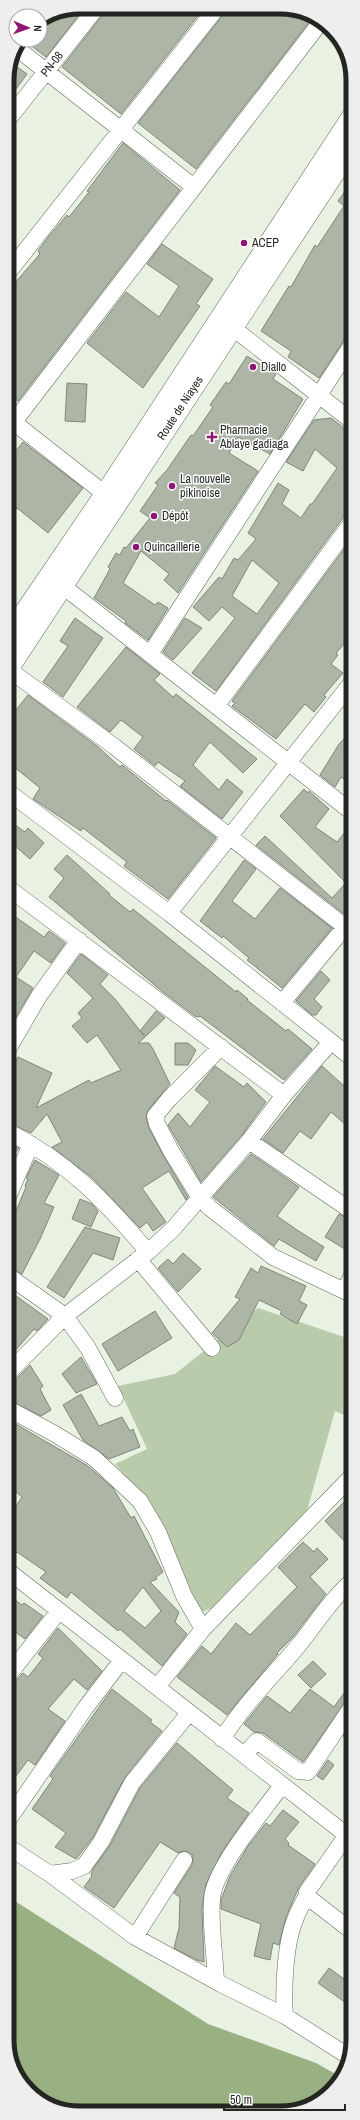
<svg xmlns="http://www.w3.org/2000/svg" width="360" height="2120" font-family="'Archivo Narrow',sans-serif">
<rect width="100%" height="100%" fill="#e9f2e2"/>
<path fill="#bacbab" d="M258 1308 353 1340V1419L335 1411 306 1514 224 1604 199 1613 149 1502 115 1464 147 1449 118 1386 175 1374Z"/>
<path fill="#99b083" d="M7 1896 208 2024 316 2063 339 2076 332 2091 285 2113 62 2111 25 2088 7 2045Z"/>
<path fill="#adb5a6" stroke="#808779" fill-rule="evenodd" d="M80 7H85L46 57 24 40H40V21L53 12Z
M106 7 204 8 121 114 62 67 104 13Z
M225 9H298L312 18 196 169 138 123 223 15Z
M13 64 27 74 7 101V76Z
M123 143 180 190 18 401 7 393V292L40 254 38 251 49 236 67 215 69 217 89 192 87 191Z
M353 180V326L319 378 288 357 291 351 261 331 289 286 291 287 315 245 317 247 344 206 338 201Z
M162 244 213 279 196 304 200 306 143 388 87 343 126 292 159 317 179 286 147 264Z
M247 356 276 374 273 379 303 399 270 454 238 437 229 453 258 471 178 593 164 580 169 574 141 551 123 583 155 605 158 602 168 608 148 640 125 623 126 621 94 598 110 569 108 567 116 553 120 555 124 547 126 548 150 518 140 511 158 485 155 483 167 470 191 435 193 436 213 407 210 405 226 382 229 384Z
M67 383 87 384 85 422 65 421Z
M331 418 353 435V512L345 515 216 691 192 673 235 618 222 607 209 621 193 607 219 577 222 579 234 558 238 560 256 539 248 533 278 483 289 490 282 504 301 518 310 504H312L337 468 315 449 303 471 286 462 314 420ZM252 560 279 583 257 614 232 596Z
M23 442 83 488 48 533 17 508 7 521V462Z
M353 537V634L336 653 338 655 331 664 343 673 324 695 326 697 314 712 305 704 276 739 232 706 235 703 232 701Z
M75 618 103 638 63 697 43 682 68 646 60 641Z
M185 618 202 628 173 660 163 652Z
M126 647 160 674 154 680 173 697 176 694 257 759 243 773 210 742 193 765 219 790 227 779 243 792 222 819 180 786 185 781 158 762 155 766 134 749 143 737 121 720 110 732 77 707Z
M28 695 97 746 120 767 122 765 166 801 167 800 216 838 168 899 124 866 127 862 83 828 81 831 33 799 40 788 7 761V721Z
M353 730V786L341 777 335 787 320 775 339 744Z
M304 789 308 793 309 791 329 809 315 827 337 842 353 822V921L256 845 265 836 332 898 346 883 280 816Z
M7 819 25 832 28 828 44 843 30 859 7 839Z
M67 855 110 894 109 895 130 912 133 909 236 992 237 990 248 999 247 1000 286 1031 288 1029 312 1049 284 1080 200 1016 198 1017 195 1016 163 992 49 897 64 878 54 869Z
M244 860 256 869 232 901 255 919 280 888 332 928 282 988 247 960 249 958 223 936 222 938 200 921Z
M7 911 44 937 49 931 65 943 51 963 34 951 16 977 33 988 7 1032Z
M81 954 108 975 100 984 115 999 145 1037 138 1043H149L153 1049 170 1084 148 1110 146 1118 149 1128 163 1155 188 1197 186 1200 169 1171 142 1188 166 1222 153 1231 147 1222 140 1228 91 1177 52 1147 62 1142 47 1114 31 1133 7 1122V1080L18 1057 52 1073 36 1108 89 1080 91 1083 121 1070 97 1035 87 1043 72 1026 82 1018 78 1013 93 998 67 973Z
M321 971 330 980 314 999 322 1007 316 1015H312L296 1001Z
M156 1011 165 1018 146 1036 140 1031Z
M175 1043H188L196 1050 188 1065H175Z
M215 1066 244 1087 247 1083 266 1102 242 1135 201 1182 168 1125 178 1113 190 1127 210 1102 195 1090Z
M322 1066 353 1094V1131L331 1112 311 1139 300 1131 283 1153 263 1139Z
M7 1142 19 1148 7 1163Z
M251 1154 299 1187 277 1216 297 1230 324 1247 316 1261 279 1239 274 1246 213 1197Z
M35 1160 59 1175 44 1203 54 1207 40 1239 22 1274 7 1266V1233L26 1187 25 1186 28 1179 26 1178Z
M80 1199 92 1204 98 1211 91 1227 72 1219Z
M339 1214 353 1221V1254L325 1237Z
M85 1227 120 1238 113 1260 93 1253 64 1298 47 1287Z
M183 1253 201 1269 178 1292 158 1268 168 1259 173 1264Z
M261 1266 306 1286 299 1301 307 1305 297 1324 280 1314 282 1311 259 1300 239 1340 227 1347 212 1333 240 1299 235 1297 251 1268 258 1273Z
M7 1287 13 1291 12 1293 48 1319 37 1331 34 1329 7 1360Z
M155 1311 172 1338 118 1371 102 1344Z
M81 1357 97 1384 76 1393 62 1374Z
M30 1365 43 1386 40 1389 51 1410 41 1416 7 1399V1383L14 1381Z
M81 1394 99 1426 122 1417 130 1431 133 1429 140 1447 109 1459 83 1440 63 1405Z
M7 1419 88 1466 113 1488 131 1518 134 1516 163 1572 156 1577 157 1579 150 1582 179 1612 175 1622 187 1634 162 1666 120 1629 118 1631 71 1592 67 1598 40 1578 46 1572 17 1552 14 1555 7 1548V1520L22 1497 7 1485ZM143 1587 161 1611 145 1628 124 1611Z
M353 1493V1550L325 1521Z
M303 1542 314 1552 317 1548 328 1559 310 1577 326 1594 293 1637 277 1653 278 1654 227 1715 177 1677 202 1646 211 1654 236 1623 250 1635 297 1587 278 1567Z
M7 1594 22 1605 24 1603 43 1616 25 1639 7 1626Z
M58 1628 102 1671 87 1690 74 1679 48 1709 65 1721 35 1765 28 1760 7 1788V1686L14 1683 23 1673 28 1677 43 1658 38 1654Z
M313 1661 326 1674 311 1688 298 1675Z
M112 1689 152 1720 150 1722 162 1731 125 1777 93 1837 76 1859 55 1847 66 1833 32 1809 53 1779 50 1776Z
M310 1689 334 1707 344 1693 349 1697 303 1762 263 1733 254 1732 244 1724 267 1696 290 1713Z
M353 1722V1744L343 1736Z
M177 1743 233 1790 227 1798 249 1813 222 1852 206 1884 202 1909 204 1962 197 1960 174 1948 179 1928 180 1897 174 1893 192 1865 193 1856 189 1852 184 1851 178 1853 160 1842 114 1908 84 1887 92 1876 91 1875 93 1869 109 1847 140 1788Z
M328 1760 334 1765 323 1780 317 1776Z
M283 1810 299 1822 285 1839 289 1843 288 1845 315 1864 299 1887 286 1917 279 1945 273 1943 270 1960 254 1956 261 1924 221 1909V1900L230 1876 248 1846 266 1823 270 1826Z
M353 1966V2008L318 1983 329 1968 344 1979Z"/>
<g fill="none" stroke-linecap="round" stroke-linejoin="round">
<g stroke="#636a5d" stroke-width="17">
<path id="minor" d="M19 50 194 187
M7 121 97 7
M7 274 216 9
M233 328 353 422
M7 417 105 494
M7 431 320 23
M64 587 353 813
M150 654 353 343
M8 669 115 747 353 933
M217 705 353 521
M7 791 169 913 353 1059
M7 887 284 1095
M169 913 353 681
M282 1003 345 927
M221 1047 169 1099 155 1116 157 1124 171 1151 200 1198 210 1208 273 1257 353 1295
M7 1051 39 996 79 940
M7 1131C68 1162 105 1201 148 1252
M249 1141 353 1212
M7 1199 31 1144
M138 1259 212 1348
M7 1275 65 1316 88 1348 115 1398
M345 1291 353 1272
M7 1374 65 1316 148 1252 173 1229 249 1141 284 1095 331 1042
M7 1408 55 1434 94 1458 140 1501 158 1532 184 1596 203 1629
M7 1570 353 1840
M7 1677 59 1611
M157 1687 203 1629 353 1475
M222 1739C244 1704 272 1677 298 1646 316 1624 331 1599 353 1580
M244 1755 257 1741 298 1771 308 1772 353 1705
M7 1822 86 1707 122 1660
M353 1826 307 1892 309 1898 353 1932
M7 1846 50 1874 135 1937 221 1984 285 2016 348 2056
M50 1874 72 1871 84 1866 101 1842 132 1783 189 1713
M135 1937 184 1860
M216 1981C215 1954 210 1926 212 1899 214 1868 263 1812 282 1785
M285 2016C283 1990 285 1944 295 1920 298 1911 303 1903 307 1895"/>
</g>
<g stroke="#636a5d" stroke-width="21">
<path id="major" d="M7 638 105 494 353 115
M7 671 353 145"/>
</g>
<use href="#minor" stroke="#fff" stroke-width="16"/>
<use href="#major" stroke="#fff" stroke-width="20"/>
</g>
<g fill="#901674" stroke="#fff" stroke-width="1.5">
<circle cx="244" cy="243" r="4"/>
<circle cx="253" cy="367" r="4"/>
<path d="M210 431h4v4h4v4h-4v4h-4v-4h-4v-4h4z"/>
<circle cx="172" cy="486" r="4"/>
<circle cx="154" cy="516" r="4"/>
<circle cx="136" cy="547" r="4"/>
</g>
<g text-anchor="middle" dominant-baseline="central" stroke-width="3" stroke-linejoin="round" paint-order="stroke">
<g font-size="12" fill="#242721" stroke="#fff">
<text transform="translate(52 64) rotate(-52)">PN-08</text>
<text transform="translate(180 408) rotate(-57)">Route de Niayes</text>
</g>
<g font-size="12" fill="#242721" stroke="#fff" text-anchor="start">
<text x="252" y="243">ACEP</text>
<text x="261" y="367">Diallo</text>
<text x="220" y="430">Pharmacie<tspan x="220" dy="14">Ablaye gadiaga</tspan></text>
<text x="180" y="479">La nouvelle<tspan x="180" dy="14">pikinoise</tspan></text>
<text x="162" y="516">Dépôt</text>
<text x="144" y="547">Quincaillerie</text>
</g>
</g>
<path d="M0 0H360V2120H0ZM80 14H280A66 66 0 0 1 346 80V2040A66 66 0 0 1 280 2106H80A66 66 0 0 1 14 2040V80A66 66 0 0 1 80 14Z" fill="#edeeed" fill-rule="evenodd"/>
<path fill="none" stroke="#242721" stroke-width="5" d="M80 14H280A66 66 0 0 1 346 80V2040A66 66 0 0 1 280 2106H80A66 66 0 0 1 14 2040V80A66 66 0 0 1 80 14Z"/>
<g transform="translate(28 28) rotate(92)"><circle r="19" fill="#ffffff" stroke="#a7a9a6"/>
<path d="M0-3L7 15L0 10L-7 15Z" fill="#901674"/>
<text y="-6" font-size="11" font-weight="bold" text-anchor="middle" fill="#242721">N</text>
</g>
<path d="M224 2104v6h121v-6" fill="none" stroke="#242721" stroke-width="2"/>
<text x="230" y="2104" font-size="12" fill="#242721" stroke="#ffffff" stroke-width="3" paint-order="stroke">50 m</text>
</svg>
